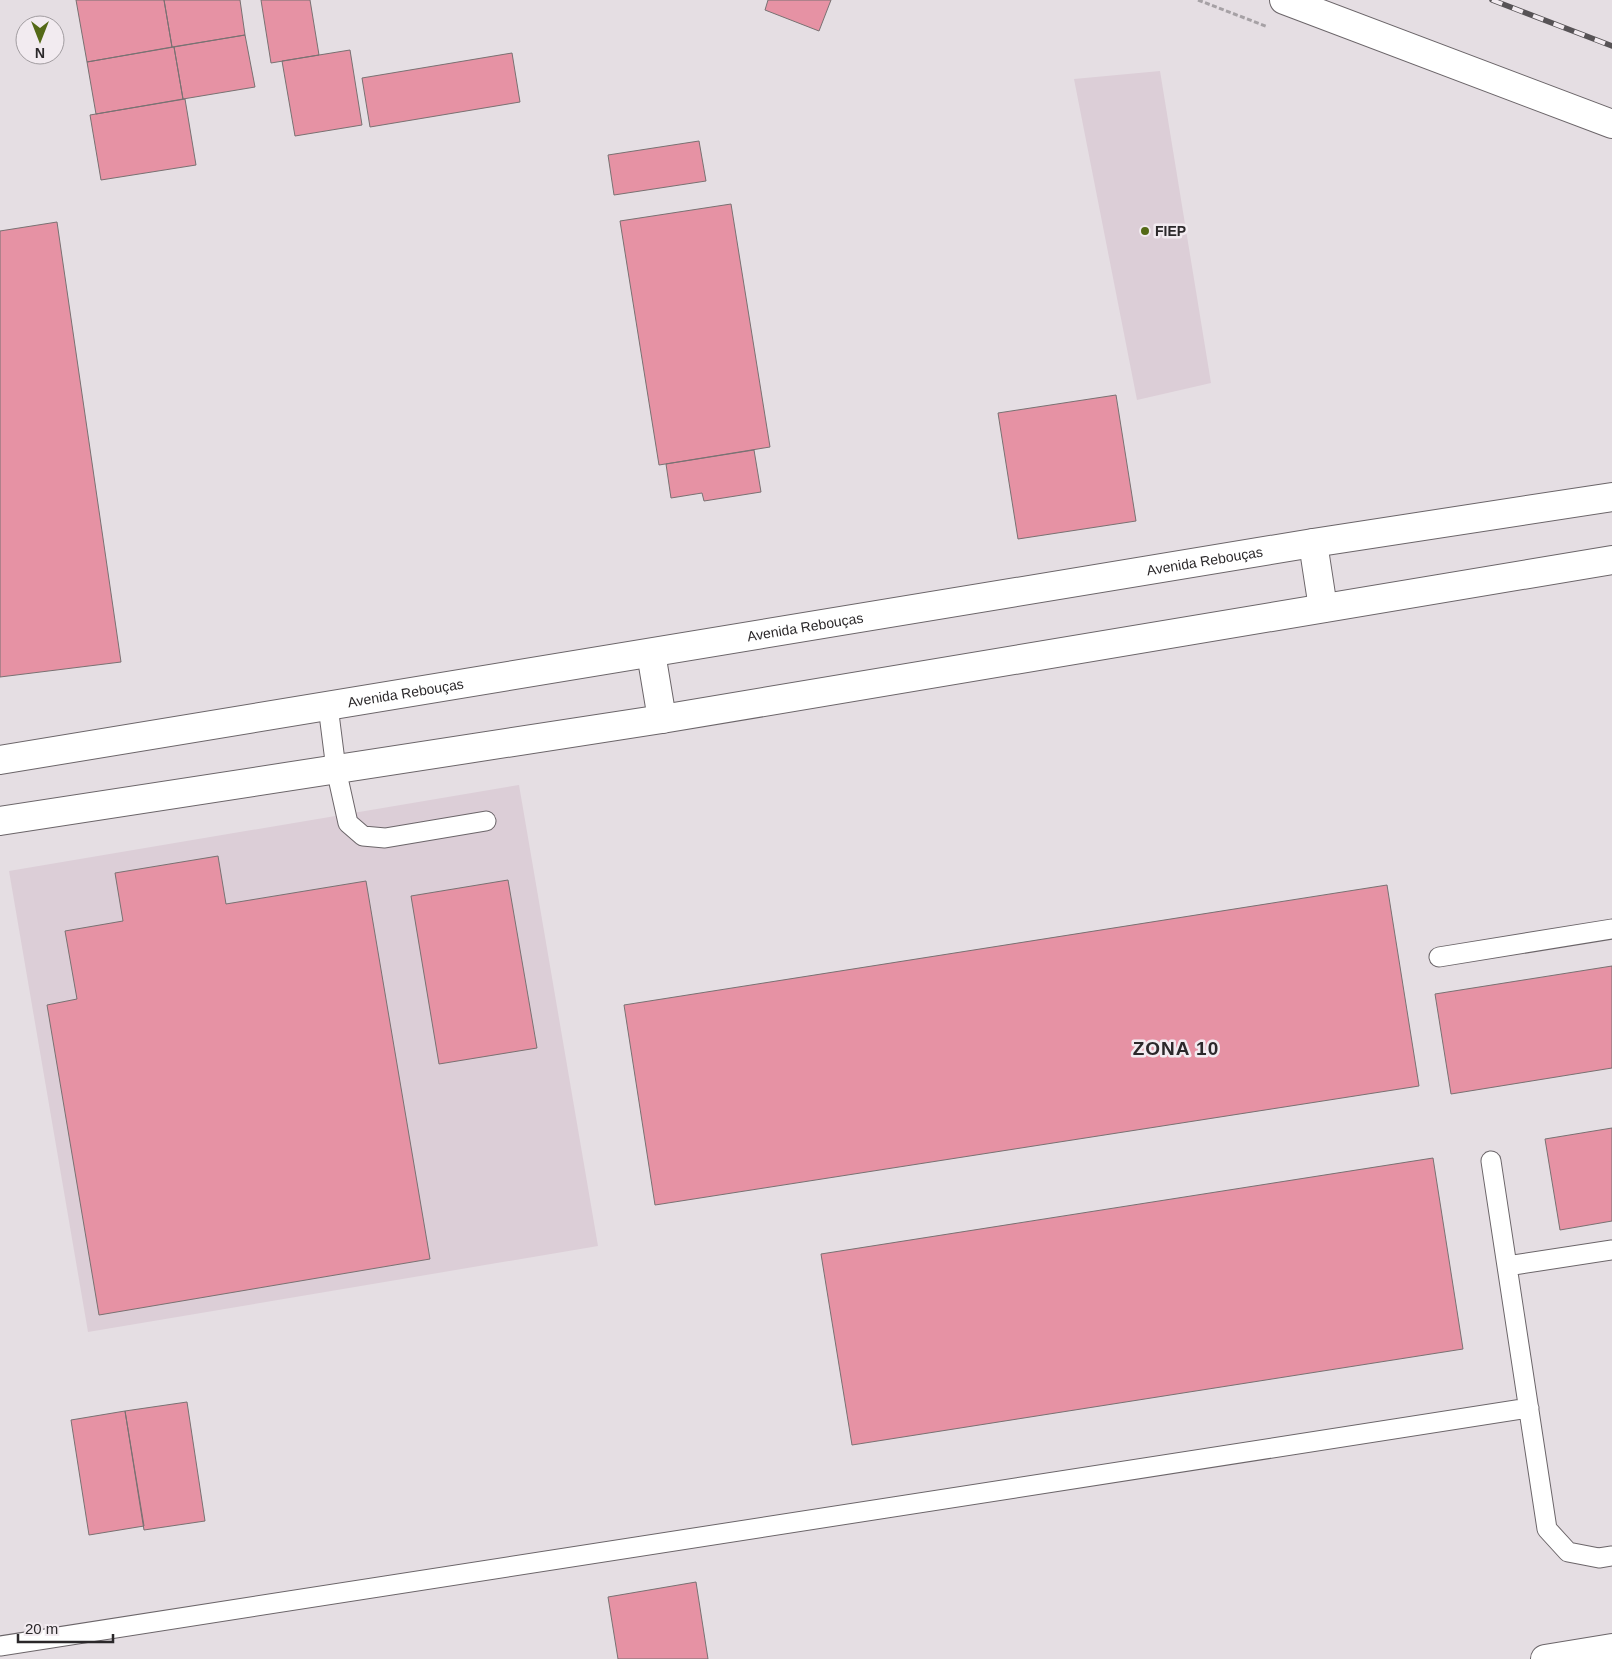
<svg xmlns="http://www.w3.org/2000/svg" width="1612" height="1659" font-family="Helvetica,sans-serif">
<rect width="100%" height="100%" fill="#e5dee3"/>
<path fill="#dcced7" d="M1160 71 1211 383 1137 400 1074 79Z
M519 785 598 1246 88 1332 9 871Z"/>
<path fill="#e692a4" stroke="#797172" d="M76 0H164L172 47 87 62Z
M164 0H240L245 35 172 47Z
M261 0H310L319 55 271 63Z
M768 0H831L819 31 765 10Z
M245 35 255 87 183 99 174 47Z
M174 47 183 99 96 114 87 62Z
M350 50 362 125 295 136 282 61Z
M512 53 520 102 370 127 362 78Z
M185 99 196 165 101 180 90 115Z
M699 141 706 181 614 195 608 155Z
M731 204 770 447 659 465 620 221Z
M57 222 121 662 0 677V231Z
M1116 395 1136 521 1018 539 998 413Z
M754 450 761 492 704 501 702 493 671 498 666 464Z
M218 856 226 904 366 881 430 1259 99 1315 47 1005 77 999 65 931 123 921 115 873Z
M508 880 537 1048 439 1064 411 896Z
M1387 885 1419 1086 655 1205 624 1005Z
M1612 966V1068L1451 1094 1435 994Z
M1612 1128V1221L1560 1230 1545 1139Z
M1433 1158 1463 1349 852 1445 821 1254Z
M187 1402 205 1521 144 1530 125 1411Z
M125 1411 144 1526 89 1535 71 1420Z
M696 1582 708 1659H618L608 1597Z"/>
<g fill="none" stroke-linecap="round" stroke-linejoin="round">
<g stroke="#6b6569" stroke-width="21">
<path id="lane" d="M328 706 336 769 348 823 363 836 385 838 486 821
M1439 957 1612 929
M1491 1161 1547 1529 1568 1552 1599 1558 1612 1556
M1507 1266 1612 1250
M0 1646 1529 1408"/>
</g>
<g stroke="#6b6569" stroke-width="30">
<g id="secondary">
<path d="M1284 0 1612 124"/>
<path d="M1313 543 1323 608"/>
<path d="M651 653 662 719"/>
<path id="s1" d="M0 760 1313 543 1612 497"/>
<path d="M0 821 662 719 1612 560"/>
<path d="M1545 1659 1612 1648"/>
</g>
</g>
<path stroke="#a6a1a5" stroke-width="3" stroke-dasharray="5 2.5" stroke-linecap="butt" d="M1198 0 1268 27"/>
<use href="#lane" stroke="#fff" stroke-width="19"/>
<use href="#secondary" stroke="#fff" stroke-width="28"/>
<g stroke="#575356" stroke-width="5.5">
<path id="rail" d="M1492 0 1612 46"/>
</g>
<use href="#rail" stroke="#f2ebf0" stroke-width="4" stroke-dasharray="11" stroke-linecap="butt"/>
</g>
<circle fill="#546916" stroke="#f2ebf0" stroke-width="2" cx="1145" cy="231" r="5"/>
<g text-anchor="middle" dominant-baseline="central" stroke-width="5" stroke-linejoin="round" paint-order="stroke">
<g font-size="14" font-weight="bold" fill="#2b282a" stroke="#f2ebf0" text-anchor="start">
<text x="1155" y="231">FIEP</text>
</g>
<g font-size="14" fill="#2b282a" stroke="#f2ebf0">
<text stroke="none"><textPath href="#s1" startOffset="1221">Avenida Rebouças</textPath></text>
<text stroke="none"><textPath href="#s1" startOffset="816">Avenida Rebouças</textPath></text>
<text stroke="none"><textPath href="#s1" startOffset="411">Avenida Rebouças</textPath></text>
</g>
<g font-size="19" font-weight="bold" letter-spacing="1" fill="#2b282a" stroke="#f2ebf0">
<text x="1176" y="1048">ZONA 10</text>
</g>
</g>
<g transform="translate(40 40) rotate(180)"><circle r="24" fill="#f2ebf0" stroke="#a29da1"/>
<path d="M0-4L9 19L0 12L-9 19Z" fill="#546916"/>
<text y="-8" font-size="14" font-weight="bold" text-anchor="middle" fill="#2b282a">N</text>
</g>
<path d="M18 1634v8h95v-8" fill="none" stroke="#2b282a" stroke-width="2.5"/>
<text x="25" y="1634" font-size="15" fill="#2b282a" stroke="#f2ebf0" stroke-width="4" paint-order="stroke">20 m</text>
</svg>
